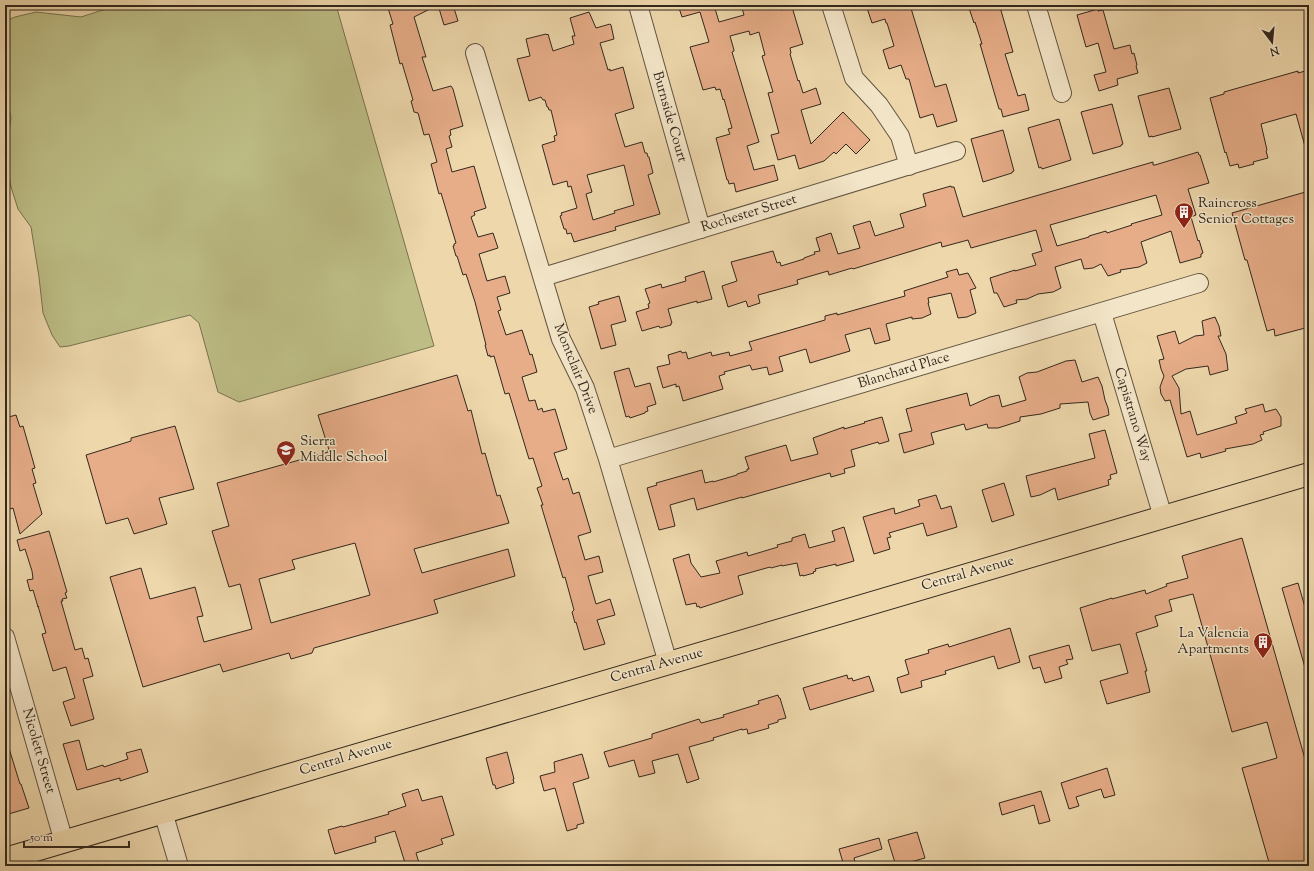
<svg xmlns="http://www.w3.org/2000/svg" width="1314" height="871" font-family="'Sorts Mill Goudy',serif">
<rect width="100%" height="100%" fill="#edd7ab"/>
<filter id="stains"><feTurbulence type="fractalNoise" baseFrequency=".005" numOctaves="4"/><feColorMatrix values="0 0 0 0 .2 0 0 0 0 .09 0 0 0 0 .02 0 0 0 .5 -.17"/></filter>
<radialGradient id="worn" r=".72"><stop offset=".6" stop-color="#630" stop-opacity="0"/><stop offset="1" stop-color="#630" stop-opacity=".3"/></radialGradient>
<path fill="#bdbd85" stroke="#787251" d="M112 5H336L434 346 239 402 218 392 199 323 190 315 69 346 60 347 52 335 43 313 39 277 31 227 18 209 11 187 5 155 11 118 5 91V21L15 17 36 12 81 17 109 8Z"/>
<path fill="#e6ad88" stroke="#33281d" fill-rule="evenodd" d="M395 5H453L458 21 444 25 438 5 414 17 426 57H422L433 91 451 86 453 89 463 126 450 130 451 135 449 136 452 147 446 149 452 172 474 166 486 208 474 212 475 215 471 217 478 237 493 233 498 248 479 254 487 281 505 276 510 293 497 297 501 310 498 311 506 335 522 330 530 355 532 354 537 372 522 377 529 401 535 400 538 410 542 408 543 412 555 409 567 449 554 453 563 480 568 478 573 494 579 492 591 532 578 536 585 560 599 556 603 572 588 576 596 604 610 599 615 615 597 620 605 644 584 650 576 622 575 623 572 612 574 610 565 577 563 578 541 505H543L537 488 542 486 533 458 529 459 509 393 505 394 494 356 490 357V355L488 356 485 345H486L475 302 466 274 463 275 457 256H456L453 246H454V244L456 243 441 193 439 194 431 164 437 162 429 134 424 135 418 113 414 112 411 101 413 100 402 63 400 64 390 25 393 24 388 8Z
M678 5H714L719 22 744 15 741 5H779L781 10 792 7 803 44 790 48 791 53 790 54 798 81 799 80 803 93 816 88 821 104 801 110 811 144 843 112 870 140 856 154 846 144 836 154 834 152 824 161 799 169 795 155 778 160 771 135 779 133 768 93 773 92 762 56 765 55 759 32 750 35 749 31 730 36 734 50V51L732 52 759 142 747 146 754 170 774 165 778 180 736 192 734 183 729 184 728 180H727L716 138 730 134 728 129 732 128 724 99 723 100 720 89 716 90 715 87 703 90 690 47 709 42 700 12 682 17Z
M866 5H910L935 87 946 84 957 121 937 127 933 114 920 118 909 79H906L901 65 889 69 883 50 894 46 887 23H886L885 19 872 23Z
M968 5H992L993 9 1000 7 1013 52 1005 54 1018 96 1025 94 1029 110 1003 117 1001 109H999L980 44H982L975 22 974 23Z
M1098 9V11L1103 10 1114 49 1130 45 1132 54 1134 53 1137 65 1136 66 1138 73 1117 79 1118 85 1099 91 1094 75 1106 72 1098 43 1086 47 1077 15Z
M589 12 596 28 610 24 611 25 614 39 600 43 608 70 610 69V71L623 67 634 108 615 114 625 147 642 142 645 153H647L648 157H649L653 173 648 175 660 214 615 227 616 230 574 242 571 233 567 234 566 229H564L560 216 562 215 561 213 577 208 571 186 568 187 567 181 553 185 542 145 555 141 554 136 557 135 551 110H549L548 107H547L545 100H543L541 97 529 101 517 59 530 56 526 39 546 34 547 35 548 34 553 51 574 44 572 36H575L570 18ZM624 165 634 205 614 211 615 213 593 220 586 194 592 192 587 175Z
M1309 70V150H1306L1296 114 1261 124 1267 150 1266 151 1268 158 1253 162 1254 164 1239 168 1238 164 1230 166 1226 152 1225 153 1210 98 1224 94V92L1298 71V73Z
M1169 88 1181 129 1152 137V136L1149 137 1138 96Z
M1112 104 1123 144 1121 145V146L1093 154 1081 112Z
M1059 119 1071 160 1042 169 1041 167 1039 168 1028 128Z
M1003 130 1014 171 1012 172V173L983 182 971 139Z
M1198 152 1199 155H1200L1209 183 1188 189 1196 215 1191 217 1198 241 1199 240 1203 253 1201 254V257L1180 263 1171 231 1141 242 1147 263 1139 267 1120 270 1121 272 1108 276 1101 264 1093 268 1084 269 1081 259 1055 267 1061 288 1053 292 1038 294 1027 299 1016 300 1017 303 1004 307 997 293H994L990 278 1015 270V271L1036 265 1032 254 1042 251 1036 230 971 248 968 240 942 247 941 242 853 269 852 268 829 275 828 271 797 280 798 284 758 295 760 303 748 307 746 301 728 307 722 286 737 281 731 262 773 251 777 263 780 262 781 266 804 259V258L815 254 814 252 820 251 816 238 831 233 838 254 860 248 853 226 870 221 875 236 904 227 900 214 926 206 923 194 951 186V187H954L963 217 1153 162V165H1155ZM1156 195 1162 215 1131 224 1132 225 1107 233 1106 231 1089 236V237L1057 246 1050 225Z
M1309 191V327L1275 336 1274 329 1267 331 1247 260H1245L1232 213Z
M957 269 959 275 968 273 976 288 970 290 976 313 967 317 958 318 951 293 928 298 929 303H928L931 314 922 318 912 319V317L886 324 890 340 875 344 870 328 845 335 850 351 810 363 806 349 779 357 783 371 769 375 767 367 752 370 750 365 724 372 725 374 719 376 723 389 683 401 679 386 676 387V384L663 388 657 367 670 364 668 355 681 351 682 353 686 352 688 359 711 352 712 356 729 352 730 356 752 350 749 342 825 320V316L837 313V315L905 296 904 291 948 277 946 272Z
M704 271 712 299 697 303V301L668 309 672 323H671V325L660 328 659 326 642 331 636 312 649 308 648 304 650 303 645 289 661 284 662 288 686 281 685 277Z
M619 296 626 321 611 325 616 345 601 349 589 307 599 304 598 302Z
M1215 317 1219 326 1221 336H1218L1226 354 1228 370 1210 375 1208 366 1186 369 1172 376 1179 388 1181 414 1190 411 1197 435 1237 423 1235 417 1247 413 1245 409 1263 404 1265 412 1276 409 1281 417V426L1263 432 1264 434 1260 435 1262 440 1253 444 1225 449 1226 451 1201 458 1200 453 1187 457 1170 400 1165 401 1161 394 1160 387 1164 376 1161 369 1159 360 1164 359 1157 336 1175 331 1179 344 1195 336 1204 335 1202 321Z
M1075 360 1082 382 1098 377 1102 386 1105 400 1108 408 1109 415 1093 420 1090 413 1088 402 1060 404V408L1041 414 1020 417V421L998 428H988L987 424 966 430 964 424 931 433 934 444 904 453 899 434 912 431 906 409 967 393 970 406 990 397 999 395 1002 407 1026 400 1019 377 1027 373 1037 372 1066 361Z
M629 368 635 387 650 383 656 404 647 407 648 411 645 412V413L630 418 629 416 626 417 614 372Z
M457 375 468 411 471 410 482 454 485 453 497 496 500 495 509 523 414 549 422 573 508 549 515 576 434 600 438 613 314 648 312 653 291 659 289 653 223 672 220 664 143 687 110 577 141 568 150 599 195 587 203 616 197 617 204 642 252 629 240 584 229 587 212 531 229 526 217 483 328 452 327 451 329 450 318 415ZM355 543 370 595 271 623 259 579 295 569 292 560Z
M16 415 20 427 23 426 35 468 32 469 36 483 33 484 42 514 20 534 13 508 7 510 5 503V418Z
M882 417 889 441 879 444 878 442 851 450 855 466 844 469 845 473 831 477 830 473 742 498V497L697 510 694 498 670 505 675 526 659 530 647 488 657 485 656 483 702 470 705 483 713 481V482L737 475V474L747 471V469H749L745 457 786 445 791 461 818 454 813 438 844 427V429L865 423 864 422Z
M175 426 194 489 159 498 167 524 134 534 128 518 106 524 86 455 131 441V438Z
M1105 430 1117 473 1110 475 1111 479 1108 480 1109 485 1058 500 1055 488 1040 495 1031 497 1026 476 1095 458 1089 434Z
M1004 483 1014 515 992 522 982 490Z
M936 495 941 509 951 506 957 527 927 536 923 523 889 533 891 537 887 538 890 549 874 554 863 517 894 508 895 514 920 506 918 500Z
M844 527 854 561 836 566V564L815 569 816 571 813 572 814 573 803 576V575L800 576 797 563 782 566V565L771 568 770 567 738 576 743 594 700 608 699 606 697 607 696 603 686 605 673 559 689 554 691 563 701 577 720 573 716 561 747 552 748 556 778 547 777 545 792 541V538L805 534 809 548 835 541 832 531Z
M49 531 67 592 65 593 67 598 62 599 63 601H61L75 650 82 648 85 659 88 658 93 676 83 679 94 719 71 726 63 702 75 698 66 667 53 671 42 634 46 633 38 606V607L33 590 30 591 27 580 33 579 32 571 25 549 20 551 17 540Z
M1242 538 1309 773V866H1270L1242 768 1277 758 1267 722 1232 732 1193 594 1169 600 1172 611 1155 616 1158 626 1136 633 1147 671H1145L1150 692 1107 704 1100 681 1128 673 1120 644 1092 651 1080 608 1112 598V599L1145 590 1146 594 1167 586 1166 584 1188 578 1182 556Z
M1298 583 1309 621V671H1306L1282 588Z
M1010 628 1020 662 998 669 994 656 945 671 946 674 921 681 922 687 901 693 897 678 909 674 905 660 929 653 928 650 948 644 949 647Z
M1069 645 1073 659 1066 660 1068 664 1059 667 1062 678 1045 683 1040 667 1033 669 1029 656Z
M847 675 848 679 852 678 853 681 869 676 874 691 810 710 803 688Z
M778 695 779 698H780L786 718 778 720V722L768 725 769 728 748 734 747 729 742 730V729L713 738 714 740 689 747 699 779 687 783 678 754 652 761 655 773 639 777 634 760 609 767 604 752 652 738V734L674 727 699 719 701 723 724 717 723 715 759 704 758 701Z
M79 740 87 770 103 765 104 767 128 759 126 753 141 749 148 772 120 781V778L77 790 63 744Z
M8 745 20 784H21L29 808 5 815V802H8L5 791V746Z
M507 752 514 779H513L514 783 496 789 495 785H493L486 758Z
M582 754 589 778 573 783 584 823 577 825V828L567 831 555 788 544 791 540 776 555 772 554 762Z
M1107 768 1115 795 1104 798 1101 789 1076 797 1079 806 1069 809 1061 783Z
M418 789 422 801 442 796 454 835 441 839 443 844 416 853 420 866H406L395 831 375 837 376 842 335 854 328 830 342 826 343 827 389 814 388 812 406 806 402 794Z
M1041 791 1050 821 1039 824 1034 805 1002 815 999 803Z
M917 832 925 858 896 866 888 840Z
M879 838 882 849 854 858 856 866H844L839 849Z"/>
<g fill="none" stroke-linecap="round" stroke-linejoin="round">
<g stroke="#625440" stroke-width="20">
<path id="minor" d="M638 5 701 229
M831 5 854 78 879 105 900 136 909 166
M1036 5 1062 93
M475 53 561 339 585 388 608 459 668 663
M543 277 956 151
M1102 313 1163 517
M608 459 1199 283
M5 637 64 842
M163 812 179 866"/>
</g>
<g stroke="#33281d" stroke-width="24">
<path id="major" d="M5 859 1309 474"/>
</g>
<use href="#minor" stroke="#f3e5c8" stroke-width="18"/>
<use href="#major" stroke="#edd7ab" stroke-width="22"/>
</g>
<defs>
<g id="building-pin" transform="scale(1)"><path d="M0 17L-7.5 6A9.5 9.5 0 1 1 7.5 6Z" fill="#8f2418" stroke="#f3e5c8"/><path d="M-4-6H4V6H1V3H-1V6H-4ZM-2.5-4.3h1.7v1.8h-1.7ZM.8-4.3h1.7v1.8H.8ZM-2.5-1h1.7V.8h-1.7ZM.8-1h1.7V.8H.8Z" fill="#fff"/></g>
<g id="school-pin" transform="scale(1)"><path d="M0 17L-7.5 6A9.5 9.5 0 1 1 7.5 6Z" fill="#8f2418" stroke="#f3e5c8"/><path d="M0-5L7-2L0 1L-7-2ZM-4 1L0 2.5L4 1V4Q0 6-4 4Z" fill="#fff"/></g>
</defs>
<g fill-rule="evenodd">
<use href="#building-pin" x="1184" y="212"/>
<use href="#school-pin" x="286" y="450"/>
<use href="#building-pin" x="1263" y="642"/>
</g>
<g text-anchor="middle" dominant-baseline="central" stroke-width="3" stroke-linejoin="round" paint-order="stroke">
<g font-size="14" fill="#33281d" stroke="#f3e5c8">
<text transform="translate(669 117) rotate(74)">Burnside Court</text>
<text transform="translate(749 214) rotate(-17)">Rochester Street</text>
<text transform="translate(575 369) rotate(68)">Montclair Drive</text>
<text transform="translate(904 371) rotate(-17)">Blanchard Place</text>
<text transform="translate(1132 415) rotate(73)">Capistrano Way</text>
<text transform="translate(968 574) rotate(-16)">Central Avenue</text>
<text transform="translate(657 666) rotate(-16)">Central Avenue</text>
<text transform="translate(38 751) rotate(74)">Nicolett Street</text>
<text transform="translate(346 758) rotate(-17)">Central Avenue</text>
</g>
<g font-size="14" fill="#33281d" stroke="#f3e5c8" text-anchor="start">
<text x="1198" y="204">Raincross<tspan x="1198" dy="16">Senior Cottages</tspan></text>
<text x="300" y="442">Sierra<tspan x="300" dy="16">Middle School</tspan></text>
<text x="1249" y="634" text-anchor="end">La Valencia<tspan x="1249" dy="16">Apartments</tspan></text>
</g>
</g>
<rect width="1314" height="871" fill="none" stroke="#edd7ab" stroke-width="20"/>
<rect x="6" y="6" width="1302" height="859" fill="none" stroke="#33281d" stroke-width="2"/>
<rect x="10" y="10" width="1294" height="851" fill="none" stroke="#33281d"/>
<g transform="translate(1272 42) rotate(164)" stroke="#f3e5c8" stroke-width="3" paint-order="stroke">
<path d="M0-3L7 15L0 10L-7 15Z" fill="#33281d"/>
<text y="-6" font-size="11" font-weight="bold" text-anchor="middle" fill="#33281d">N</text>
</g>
<path d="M24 841v6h105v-6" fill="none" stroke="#33281d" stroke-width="2"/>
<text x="30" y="841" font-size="12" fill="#33281d" stroke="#f3e5c8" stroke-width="3" paint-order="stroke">50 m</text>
<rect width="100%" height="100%" filter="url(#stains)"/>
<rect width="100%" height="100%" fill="url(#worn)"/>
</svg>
